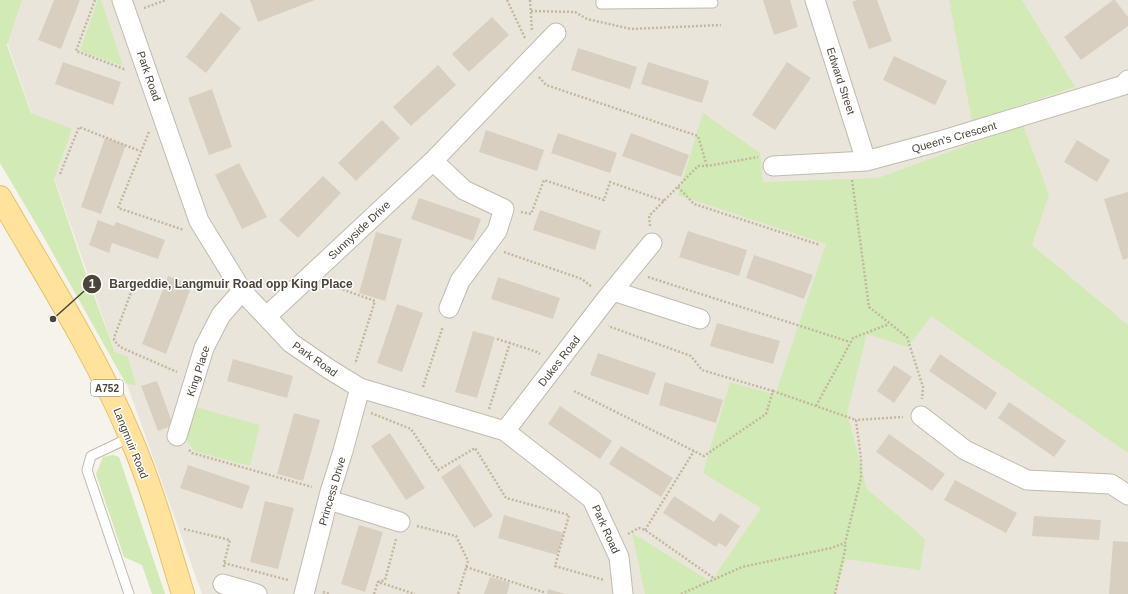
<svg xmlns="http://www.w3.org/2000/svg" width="1128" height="594" font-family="Arial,sans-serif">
<rect width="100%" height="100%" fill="#f6f3ec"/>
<path fill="#eae5da" d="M0 0H1128V594H202L97 301 0 22Z"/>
<path fill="#d2eab5" d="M0 0H22L7 45 31 113 72 129 54 179 87 277 115 352 128 357 136 385 126 384 42 234 0 163Z
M98 0H101L123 66 80 51Z
M949 0H1022L1075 87 972 121Z
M703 113 760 153 763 182 878 178 1023 125 1049 195 1032 245 1128 325V453L931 316 908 347 867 334 847 413 867 489 925 539 920 570 846 559 834 594H645L632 533 711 582 761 508 703 473 730 382 775 395 826 244 678 195Z
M192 406 260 425 250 466 194 451 185 438Z
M113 455 119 457 165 594H152L142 565 124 557 96 474 103 457Z"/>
<path fill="#d8cfc1" d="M54 0H80L61 49 38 40Z
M250 0H315L258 22Z
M763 0H790L798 27 774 35Z
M857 0H877L892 41 869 49 852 2Z
M1113 0H1115L1128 17V26L1081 60 1064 37Z
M221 12 241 28 206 73 186 57Z
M492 17 509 35 469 72 452 54Z
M578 48 637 67 630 89 571 70Z
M894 56 947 81 935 105 883 80Z
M63 62 121 82 113 105 55 84Z
M648 62 709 81 702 103 641 84Z
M787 62 811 78 775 130 752 115Z
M438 65 456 85 411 126 393 107Z
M212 89 232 147 209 155 188 98Z
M382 120 400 138 356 181 338 163Z
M486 130 544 150 537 171 479 152Z
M558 133 617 153 610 173 551 153Z
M631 133 689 155 681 177 622 156Z
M105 138 126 145 101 214 81 207Z
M1077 140 1110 160 1097 182 1064 162Z
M239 163 267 217 242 229 215 175Z
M323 176 341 193 298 238 279 220Z
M1128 192V258L1123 260 1104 199Z
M419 198 481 219 473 241 411 219Z
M540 210 601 231 595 250 533 230Z
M98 220 114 226 116 222 165 240 158 259 112 243 109 253 89 245Z
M688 231 747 250 739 276 679 257Z
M376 232 402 239 385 301 359 293Z
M754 255 813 275 804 299 746 278Z
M168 276 192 285 166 354 142 344Z
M498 277 560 298 553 319 491 299Z
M397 304 423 313 402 372 377 363Z
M717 323 780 341 773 364 710 346Z
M473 331 495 337 477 398 455 392Z
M598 353 656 373 648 395 590 375Z
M940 354 997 393 986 410 929 371Z
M233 359 293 376 287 398 227 381Z
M894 365 912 377 894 403 877 391Z
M157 381 173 425 158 431 141 386Z
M665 382 723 400 716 423 659 405Z
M1009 402 1066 441 1054 457 998 418Z
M560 406 612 441 600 459 548 424Z
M294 413 320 420 303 481 277 474Z
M390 433 425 488 406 500 371 446Z
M889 434 945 474 932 491 876 452Z
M621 446 673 478 661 497 609 464Z
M460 464 493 516 474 528 441 477Z
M188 465 250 486 242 509 180 488Z
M955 480 1017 513 1006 533 944 500Z
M674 496 714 522 720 513 740 526 726 547 719 543 716 547 663 513Z
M265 501 294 508 278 569 250 562Z
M504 515 564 533 557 555 498 538Z
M1034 516 1101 520 1099 540 1032 536Z
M359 525 383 532 365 592 341 584Z
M1113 541 1128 542V594H1109Z
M490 577 510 583 507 594H484Z
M548 589 565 594H547Z"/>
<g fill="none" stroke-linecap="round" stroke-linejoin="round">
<g stroke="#c2bbae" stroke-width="11">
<path id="lane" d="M601 0V4L713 3
M129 594 87 470 91 456 131 437"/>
</g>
<g stroke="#c2bbae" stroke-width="21">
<path id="street" d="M122 0 199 221 242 291 291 343 329 369 360 388 505 431 592 499 619 557 623 594
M815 0 866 161
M433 161 464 190 504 209 497 231 460 281 449 308
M773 166 866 161 940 141 1124 85 1128 80
M613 291 700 319
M267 316 433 161 556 33
M921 416 965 450 1027 480 1111 484 1128 495
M505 431 607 298 652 243
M177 436 204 348 221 315 242 291
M329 500 400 522
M223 584 257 594
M304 594 330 492 343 451 360 388"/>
</g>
<g stroke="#e6c16a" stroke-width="24">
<path id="primary" d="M0 197C45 275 95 353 130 436 152 487 167 541 183 594"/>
</g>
<path stroke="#c4b79f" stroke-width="2.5" stroke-dasharray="2 2" stroke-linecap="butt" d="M95 0 76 51 124 69 126 68
M507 0 525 38
M530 0 532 31
M144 8 166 0
M531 11 575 12 587 19 631 29 721 25
M539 77 546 85 698 136 707 166
M149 132 118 208 184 230
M60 174 79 127 140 151
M852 180 869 307 907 337 923 387 922 399
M678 187 694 204 820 245
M521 212 531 214 544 180 604 200 610 182 664 201
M650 226 649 216 698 166H707L758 157
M504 252 582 279 592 287
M648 277 850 342
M135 282 115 335 114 340 120 347 177 372
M329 282 333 286 375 301 355 364
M497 339 510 343
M423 387 443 326
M574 391 704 456 766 414 773 391 702 370 691 356 608 326
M773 391 856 420
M816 406 853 338 889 324
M489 409 510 343 537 352 540 354
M371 413 411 429 438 470 475 448 506 498 569 515 555 566 604 580
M189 450 192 453 312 487
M417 526 456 536 468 561 458 594
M184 529 230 540 224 563
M645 530 694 451
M628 534 639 528 645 530 715 579
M396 539 385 580 378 582 415 594
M224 567V563L288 580
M466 567 543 592V594
M323 592 330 594
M374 594 378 582
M681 594 742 567 831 548 845 543 861 478V459L856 420 903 417
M835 594 845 550V543"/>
<use href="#lane" stroke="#fff" stroke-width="9"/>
<use href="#street" stroke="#fff" stroke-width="19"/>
<use href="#primary" stroke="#ffe39c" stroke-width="22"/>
</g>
<g text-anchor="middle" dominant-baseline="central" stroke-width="3" stroke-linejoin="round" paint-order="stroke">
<rect fill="#fff" stroke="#817c74" stroke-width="1" x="91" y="380" width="32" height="16" rx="3"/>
<g font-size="10" font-weight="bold" fill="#4b4439">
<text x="107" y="388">A752</text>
</g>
<g font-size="11" fill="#4b4439" stroke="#fff">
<text transform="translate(149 76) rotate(71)">Park Road</text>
<text transform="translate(841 81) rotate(72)">Edward Street</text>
<text transform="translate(954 137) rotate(-16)">Queen's Crescent</text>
<text transform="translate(359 230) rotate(-43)">Sunnyside Drive</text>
<text transform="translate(315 359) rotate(35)">Park Road</text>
<text transform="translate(559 361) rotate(-52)">Dukes Road</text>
<text transform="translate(198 371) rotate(-72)">King Place</text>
<text transform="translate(131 443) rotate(68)">Langmuir Road</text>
<text transform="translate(332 491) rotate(-74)">Princess Drive</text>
<text transform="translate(606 529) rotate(66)">Park Road</text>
</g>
</g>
<path fill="none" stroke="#4b4439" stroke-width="1.5" d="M53 319L92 284"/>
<g fill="#4b4439" stroke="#fff" stroke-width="1.5">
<circle cx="53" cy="319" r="4"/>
<circle cx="92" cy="284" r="10"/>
</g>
<g font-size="12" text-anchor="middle" font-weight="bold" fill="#fff">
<text x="92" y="288">1</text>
</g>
<g font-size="12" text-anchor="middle" font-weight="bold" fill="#4b4439" stroke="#fff" stroke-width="3" stroke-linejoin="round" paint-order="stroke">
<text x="231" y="288">Bargeddie, Langmuir Road opp King Place</text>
</g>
</svg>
